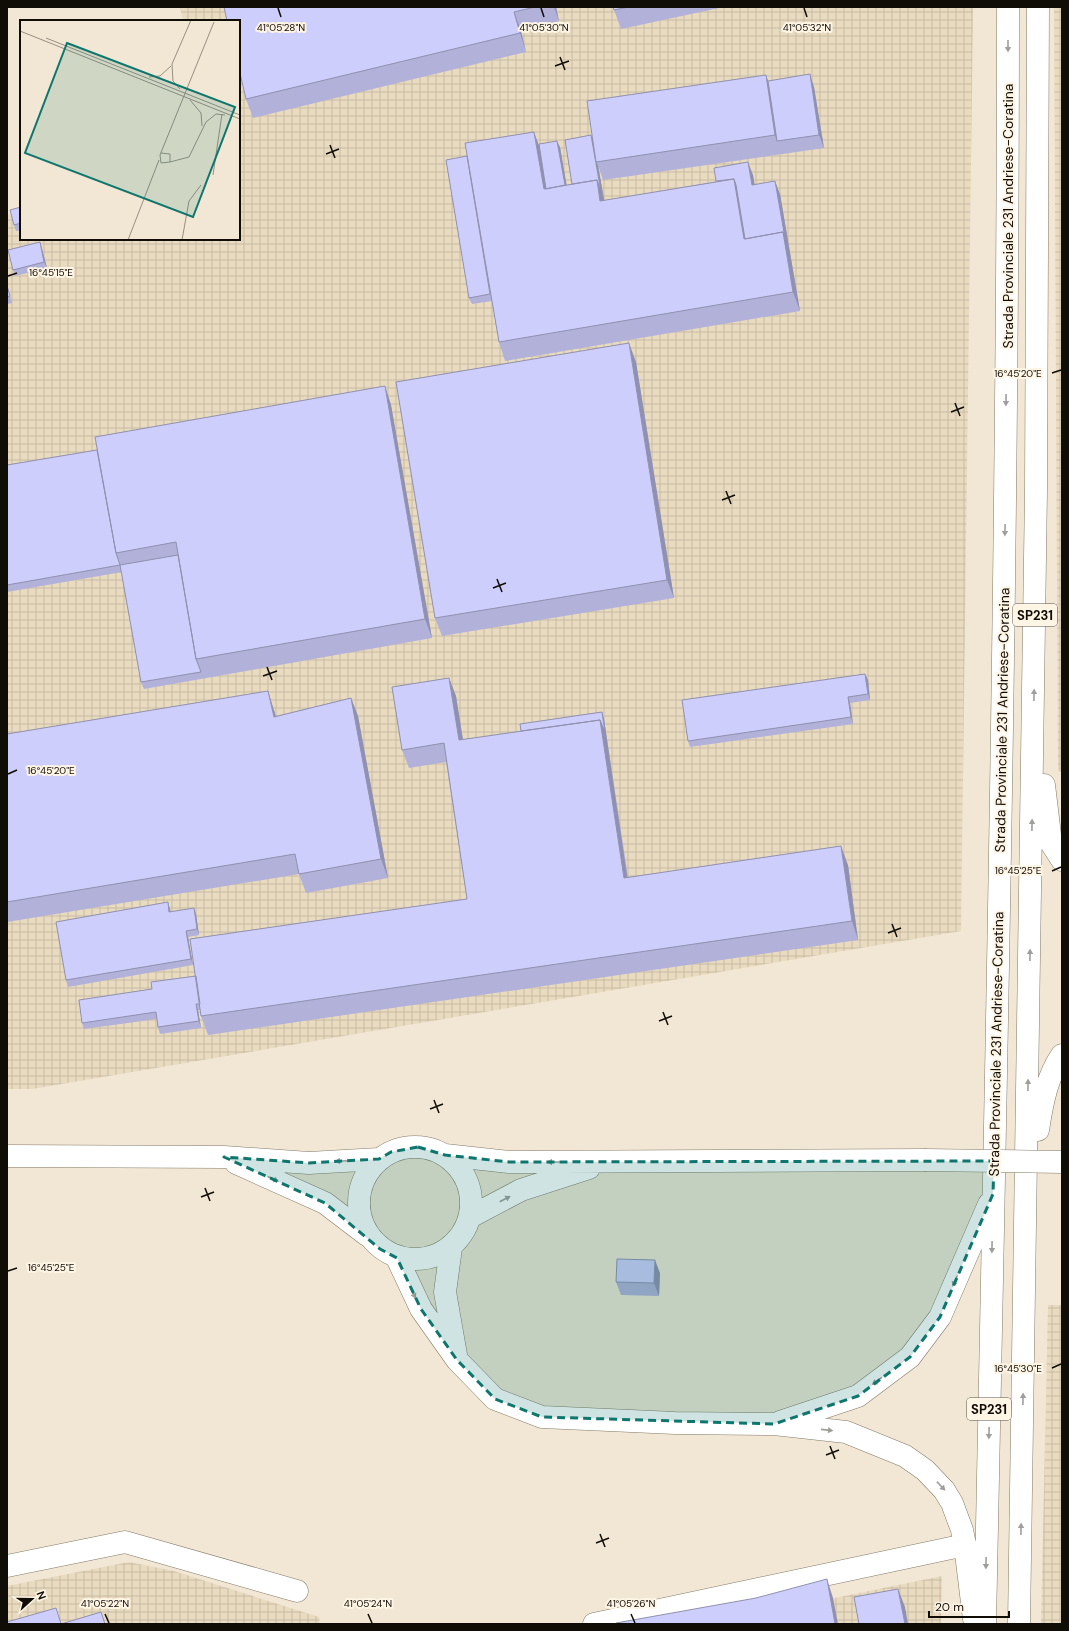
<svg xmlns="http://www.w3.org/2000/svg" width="1069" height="1631" font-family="'DM Sans',sans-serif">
<defs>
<pattern id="industrial-grid" width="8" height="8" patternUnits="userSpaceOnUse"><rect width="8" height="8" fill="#e9dbc0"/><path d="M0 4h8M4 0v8" fill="none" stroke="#c7bba4"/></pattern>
</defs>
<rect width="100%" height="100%" fill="#f2e7d4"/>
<path fill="url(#industrial-grid)" d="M180 7H973L961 931 32 1089H7V215L21 212V239H239V21H183Z
M1054 7H1062V772L1058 771Z
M1048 1305H1062V1624H1041Z
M129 1562 174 1571 319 1617 320 1624H7V1586Z
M942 1576 941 1624H709Z"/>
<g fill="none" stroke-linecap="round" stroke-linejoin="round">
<g stroke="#847a68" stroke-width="23">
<path id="minor" d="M7 1566 125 1542 297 1591
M594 1624 965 1545"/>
</g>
<g stroke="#847a68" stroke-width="23">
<path id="major" d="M1044 785 1051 843 1062 860
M1038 1130C1042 1104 1047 1076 1062 1055
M359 1203a56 56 0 1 1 112 0a56 56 0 1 1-112 0Z
M445 1155 509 1162 924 1160
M7 1156 224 1157 309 1163 379 1159
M236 1163 325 1203 367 1235
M470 1217 521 1190 589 1168
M451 1248 445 1292 456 1355
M397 1258 421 1309 457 1360 495 1399 542 1417 675 1423 774 1424 846 1432 905 1456 925 1470 944 1490 952 1503 962 1530 965 1545 974 1619
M780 1422 858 1396 910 1357 940 1317 989 1204
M985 1624C996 1085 1008 546 1008 7
M1019 1624 1036 491 1038 7"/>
</g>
<use href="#minor" stroke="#fff" stroke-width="22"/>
<use href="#major" stroke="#fff" stroke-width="22"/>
<g stroke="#847a68" stroke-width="23" stroke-linecap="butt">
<path id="major-bridge" d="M924 1160 1062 1162"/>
</g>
<use href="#major-bridge" stroke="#fff" stroke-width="22"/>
</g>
<path fill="#b1b1d9" d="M224 7H556L559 21 521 31 526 52 253 118 246 99Z
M613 7H724L621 29Z
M766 75 768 81 814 87 824 148 603 180 598 165 604 201 753 175 754 184 780 194 800 311 505 361 499 342 492 301 472 304 469 298 539 144 560 147 566 185 572 184 593 141Z
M21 207V230L16 231 14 225Z
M40 242 42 249 47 268 15 276 13 270Z
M7 284 12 303 7 304Z
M636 362 674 598 442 636 435 618Z
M385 386 391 405 432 638 144 689 141 682 122 572 7 592V465L97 450Z
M865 674 868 680 870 700 850 703 853 724 690 747 688 741Z
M449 678 456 696 463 740 521 731 602 712 604 719 628 877 848 865 858 940 208 1035 201 1016V1010H198L201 1028 160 1034 158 1027 157 1019 84 1029 82 1023 152 989 196 976 467 899 446 762 409 768 402 750Z
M351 698 358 716 388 878 306 893 299 874 7 922V734L274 710 276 716Z
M170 909 171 912 196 914 199 935 188 937 193 965 68 987 66 980Z
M660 1273 659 1296 621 1295 616 1282Z"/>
<path fill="#9090b0" d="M554 7H556L559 21Z
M514 12 521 31 526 52 520 33Z
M810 74 814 87 824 148 819 135Z
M766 75 772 93 777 141 775 135Z
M534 132 541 151 550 201 544 189Z
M591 135 594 142 596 162 598 165 604 199 601 192Z
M557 141 560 147 570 204 567 198Z
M748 162 753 175 757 198 752 185Z
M734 179 740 197 749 245 744 239Z
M597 180 604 199 607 220 600 201Z
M775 181 780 194 800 311 793 292 783 232Z
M40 242 42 249 47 268 44 262Z
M629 343 636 362 674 598 667 580Z
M385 386 391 405 432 638 425 619Z
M865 674 868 680 870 700 868 694Z
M449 678 456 696 466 759 459 740Z
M268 691 274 710 281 735 274 717Z
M848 697 850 703 853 724 851 717Z
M351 698 358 716 388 878 381 859Z
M602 712 604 719 630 896 624 878 600 720Z
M841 846 848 865 858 940 852 921Z
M168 902 170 909 172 919 169 912Z
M194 908 196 914 199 935 197 929Z
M186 931 188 937 193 965 191 959Z
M196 1004 198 1010 201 1028 199 1021Z
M655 1260 660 1273 659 1296 654 1283Z
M827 1579 833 1598 838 1624H835Z
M898 1589 905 1607 908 1624H905Z"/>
<path fill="#cecefc" stroke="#9090b0" d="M224 7H535L514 12 520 33 246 99 239 69V21H227Z
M613 7H628L614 10Z
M810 74 819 135 777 141 768 81Z
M766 75 775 135 596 162 587 101Z
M534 132 544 189 597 180 600 201 734 179 744 239 783 232 793 292 499 342 465 143Z
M591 135 601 192 597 180 572 184 565 140Z
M557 141 565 185 546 189 539 144Z
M467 156 490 294 469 298 446 160Z
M748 162 752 185 775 181 785 238 783 232 745 239 736 185 734 179 716 181 714 168Z
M21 207V223L14 225 10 210Z
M40 242 44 262 13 270 8 250Z
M7 286 10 296 7 297Z
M629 343 667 580 435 618 396 382Z
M385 386 425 619 196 659 176 542 116 553 95 437Z
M97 450 116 553 120 565 7 585V465Z
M178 555 196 659 201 672 141 682 120 565Z
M865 674 868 694 848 697 851 717 688 741 682 700Z
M449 678 459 740 600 720 624 878 841 846 852 921 201 1016 190 939 467 899 444 743 402 750 392 687Z
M268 691 274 717 351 698 381 859 299 874 295 854 7 902V734Z
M602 712 605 732 600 720 521 731 520 724Z
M168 902 169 912 194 908 197 929 186 931 191 959 66 980 56 922Z
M196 976 200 1004H196L199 1021 158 1027 156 1012 82 1023 79 1000 152 989 151 982Z
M617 1259 655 1260 654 1283 616 1282Z
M827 1579 835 1624H616V1623L756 1598Z
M898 1589 905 1624H859L854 1597Z
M56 1608 61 1624 101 1612 105 1624H7V1622Z"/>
<defs><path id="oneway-solid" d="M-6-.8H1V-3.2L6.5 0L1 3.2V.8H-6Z"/></defs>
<g fill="#9f9e9b">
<use href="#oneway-solid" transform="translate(1008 46) rotate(90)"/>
<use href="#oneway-solid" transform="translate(1006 400) rotate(91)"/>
<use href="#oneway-solid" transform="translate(1005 530) rotate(91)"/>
<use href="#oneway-solid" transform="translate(1034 695) rotate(-89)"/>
<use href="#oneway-solid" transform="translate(1032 825) rotate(-89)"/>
<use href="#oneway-solid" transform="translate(1030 955) rotate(-89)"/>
<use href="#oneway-solid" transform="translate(1028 1085) rotate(-89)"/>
<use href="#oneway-solid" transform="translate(341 1161) rotate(177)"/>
<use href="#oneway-solid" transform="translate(553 1162) rotate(-180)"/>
<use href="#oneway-solid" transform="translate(273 1179) rotate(24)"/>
<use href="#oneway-solid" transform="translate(505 1199) rotate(-28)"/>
<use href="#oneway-solid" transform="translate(992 1247) rotate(91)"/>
<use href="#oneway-solid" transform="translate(955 1281) rotate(113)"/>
<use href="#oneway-solid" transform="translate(413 1293) rotate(65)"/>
<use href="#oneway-solid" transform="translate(877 1381) rotate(143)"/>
<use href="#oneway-solid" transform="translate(1023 1399) rotate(-89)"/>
<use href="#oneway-solid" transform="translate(827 1430) rotate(6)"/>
<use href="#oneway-solid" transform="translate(989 1433) rotate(91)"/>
<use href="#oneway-solid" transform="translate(941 1486) rotate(47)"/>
<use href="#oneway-solid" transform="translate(1021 1529) rotate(-89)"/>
<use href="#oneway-solid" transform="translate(986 1563) rotate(91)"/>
</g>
<path fill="#0f766e" fill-opacity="0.2" stroke="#0f766e" stroke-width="3" stroke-dasharray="8 5" stroke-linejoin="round" d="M418 1147 445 1155 509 1162 994 1161 993 1194 940 1317 910 1357 858 1396 774 1424 542 1417 495 1399 457 1360 421 1309 397 1258 380 1249 325 1203 224 1157 309 1163 379 1159 391 1152Z"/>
<path fill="none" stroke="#100c06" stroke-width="1.5" d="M278 8 281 17M541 8 544 17M804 8 807 17M560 57 565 70M555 66 569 61M330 145 335 158M326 154 339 149M8 276 17 273M1052 373 1061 370M955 403 960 416M951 412 964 407M726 491 731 504M722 500 735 495M497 579 502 592M493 588 506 583M267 667 272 680M263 676 277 671M8 774 17 770M1052 871 1061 867M892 924 897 937M888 933 901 928M663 1012 668 1025M659 1021 672 1016M434 1100 439 1113M430 1109 443 1104M205 1188 210 1201M201 1197 214 1192M8 1271 17 1268M1052 1368 1061 1364M830 1446 835 1459M826 1455 839 1450M600 1534 605 1547M596 1543 609 1538M105 1614 109 1623M368 1614 372 1623M631 1614 635 1623"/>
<g text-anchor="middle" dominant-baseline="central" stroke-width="4" stroke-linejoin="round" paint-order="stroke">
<g fill="#fef5e5" stroke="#575249" stroke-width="1">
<rect x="1013" y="604" width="44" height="22" rx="3"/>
<rect x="967" y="1398" width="44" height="22" rx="3"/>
</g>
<g font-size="13" font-weight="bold" fill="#100c06">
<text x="1035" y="615">SP231</text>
<text x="989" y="1409">SP231</text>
</g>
<g font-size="14" fill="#100c06" stroke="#fef5e5">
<text transform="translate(1008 216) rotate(-90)">Strada Provinciale 231 Andriese-Coratina</text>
<text transform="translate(1002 720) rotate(-89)">Strada Provinciale 231 Andriese-Coratina</text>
<text transform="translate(996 1044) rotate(-89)">Strada Provinciale 231 Andriese-Coratina</text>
</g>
</g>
<g transform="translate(20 20)">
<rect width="220" height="220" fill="#f2e7d4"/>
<path fill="none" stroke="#988f82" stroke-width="1" d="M0 11 220 99M26 18 220 95M129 57 140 56 151 46M160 69 153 61 152 44 171 0M170 80 181 93 182 106M141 133 150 134V142M150 142 141 143 140 135 194 2M150 142 169 137 186 102 196 94 205 95M193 155 202 94M108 220 139 140M162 220 169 181 181 165"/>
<path fill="#0f766e" fill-opacity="0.15" stroke="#0f766e" stroke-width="2" d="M47 23 215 87 173 197 5 133Z"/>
<rect width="220" height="220" fill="none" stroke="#100c06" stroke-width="2"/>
</g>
<g font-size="10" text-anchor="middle" fill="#100c06" stroke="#fef5e5" stroke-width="4" stroke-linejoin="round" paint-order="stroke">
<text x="281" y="31">41°05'28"N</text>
<text x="544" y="31">41°05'30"N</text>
<text x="807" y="31">41°05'32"N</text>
<text x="51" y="276">16°45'15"E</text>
<text x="1018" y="377">16°45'20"E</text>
<text x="51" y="774">16°45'20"E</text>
<text x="1018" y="874">16°45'25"E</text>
<text x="51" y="1271">16°45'25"E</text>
<text x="1018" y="1372">16°45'30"E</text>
<text x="105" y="1607">41°05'22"N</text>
<text x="368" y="1607">41°05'24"N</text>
<text x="631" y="1607">41°05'26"N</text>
</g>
<rect width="1069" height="1631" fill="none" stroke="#100c06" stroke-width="16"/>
<g transform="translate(32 1599) rotate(69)" stroke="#fef5e5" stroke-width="3" paint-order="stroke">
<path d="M0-3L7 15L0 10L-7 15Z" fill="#100c06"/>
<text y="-6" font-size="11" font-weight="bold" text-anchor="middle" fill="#100c06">N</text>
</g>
<path d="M929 1611v6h80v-6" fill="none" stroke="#100c06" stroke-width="2"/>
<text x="935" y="1611" font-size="12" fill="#100c06" stroke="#fef5e5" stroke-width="3" paint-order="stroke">20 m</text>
</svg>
